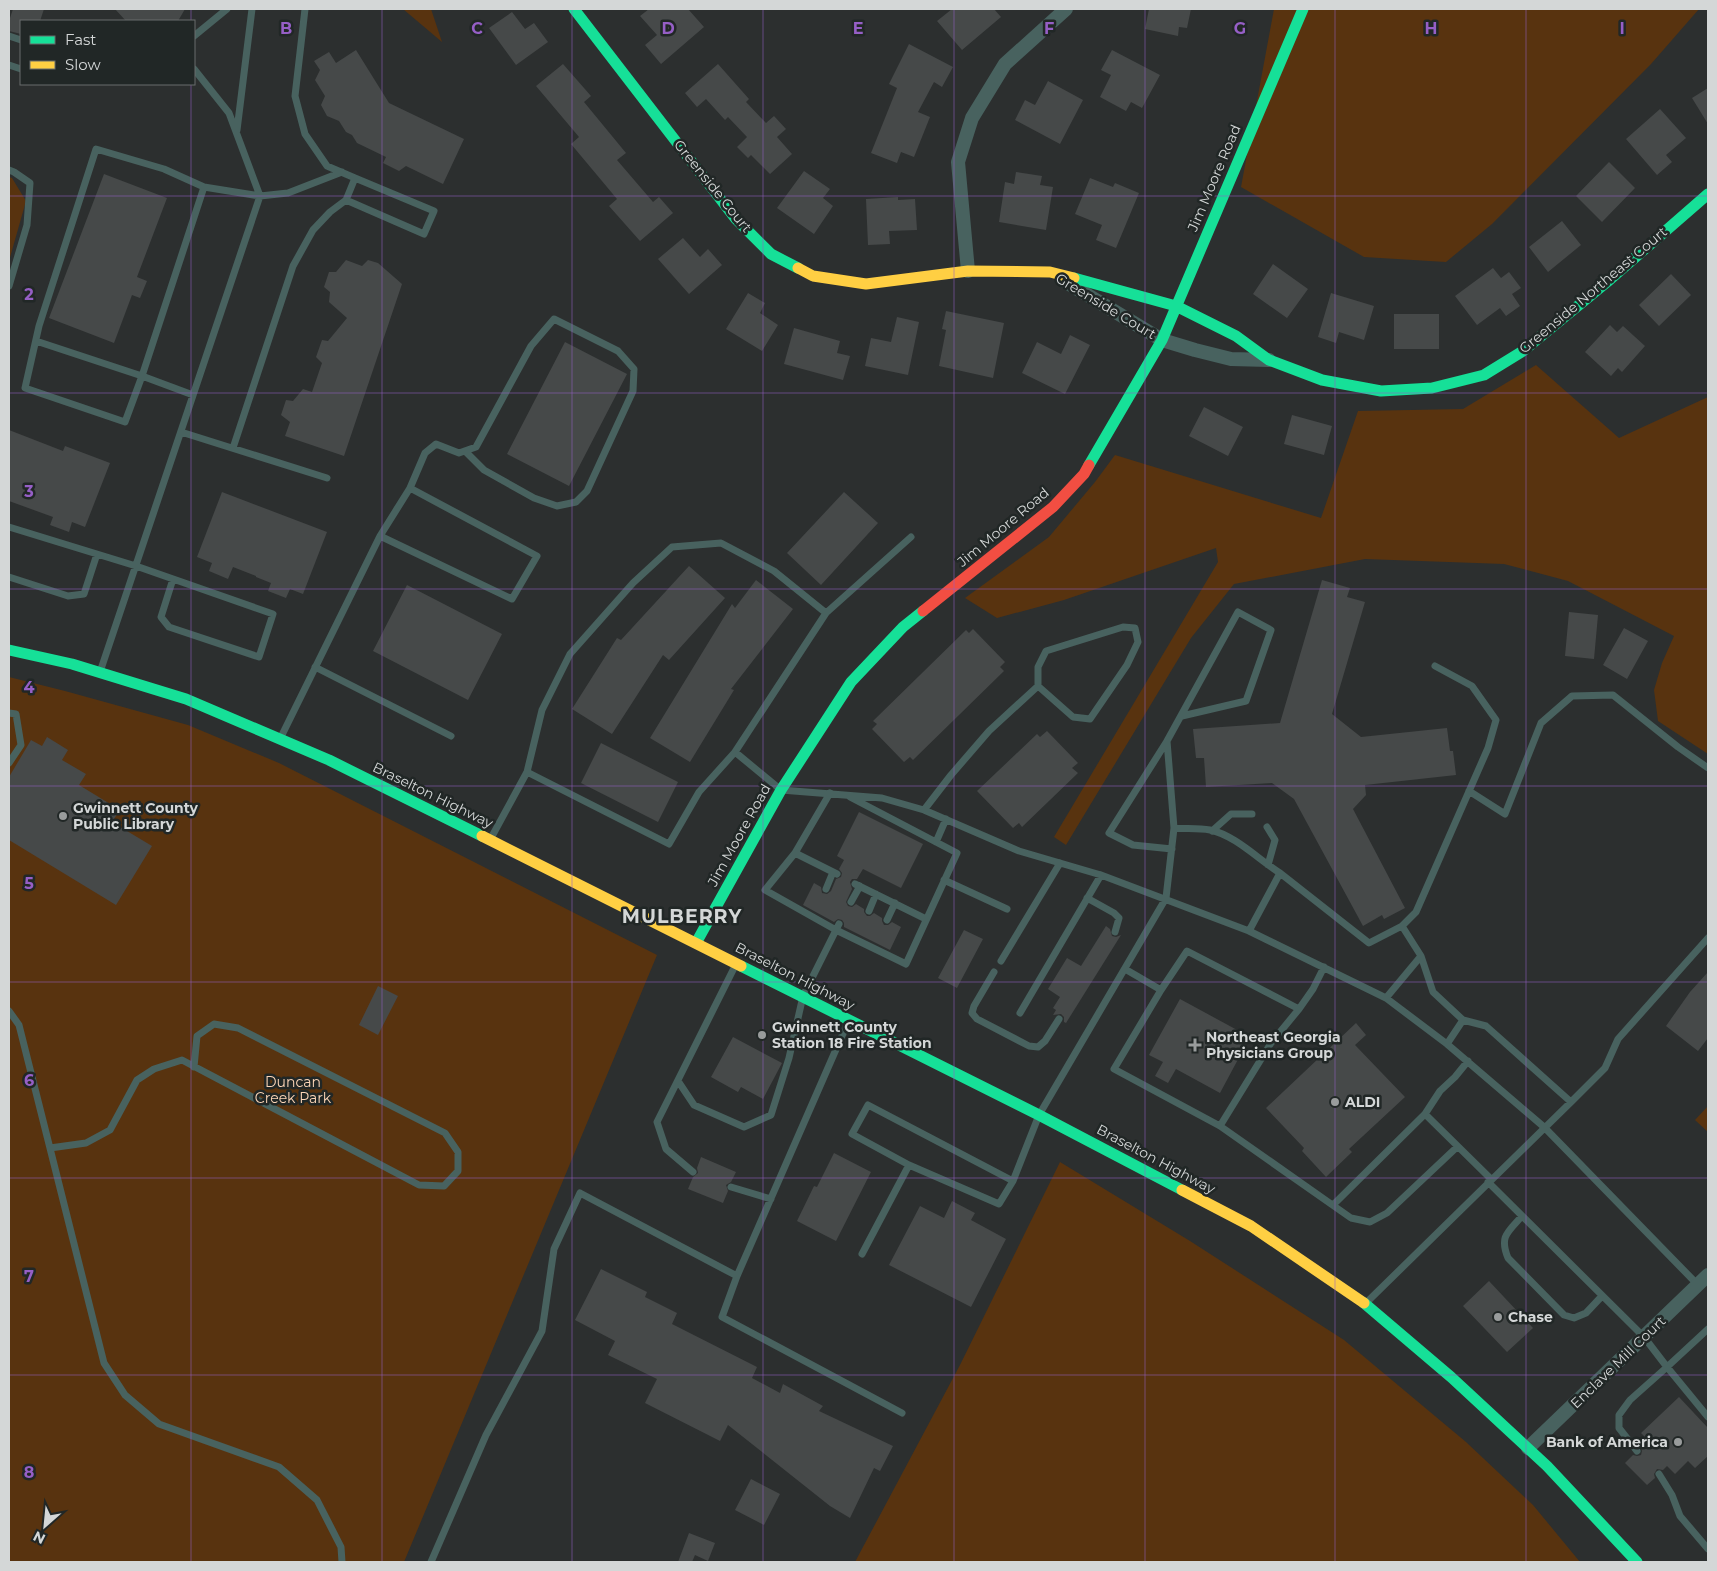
<svg xmlns="http://www.w3.org/2000/svg" width="1717" height="1571" font-family="Montserrat,sans-serif">
<rect width="100%" height="100%" fill="#2c2f2f"/>
<path fill="#58330f" d="M403 9H431L442 42Z
M1274 9H1699L1651 64 1492 224 1446 262 1364 257 1241 187Z
M9 177 12 178 26 201 9 261Z
M1536 365 1619 438 1708 397V754L1658 721 1654 690 1662 663 1674 636 1568 581 1504 564 1365 559 1234 584 1191 638 1066 845 1054 837 1218 562 1216 548 1064 600 997 618 965 598 1049 537 1095 482 1115 455 1321 518 1358 411 1463 409Z
M9 677 65 691 188 725 279 763 657 955 404 1562H9Z
M1708 1106V1132L1695 1120Z
M1060 1162 1190 1241 1344 1340 1466 1442 1533 1505 1580 1562H855L960 1365Z"/>
<path fill="#464949" d="M13 9H44L40 21H21V34L9 31V21Z
M115 9H185L178 21H126Z
M649 9H688L704 27 661 64 645 45 657 35 640 16Z
M952 9H994L1001 17 962 50 937 21Z
M1149 9H1191L1187 28 1179 27 1178 36 1145 29Z
M512 12 525 29 534 23 548 42 516 65 489 28Z
M909 44 953 67 942 87 934 82 918 112 930 117 914 157 901 152 897 163 871 153 897 88 889 84Z
M356 50 389 103 464 139 443 184 406 166 399 171 383 163 386 157 357 143 352 135 346 132 339 121 327 116 321 105 325 96 315 80 320 70 314 61 329 52 336 63Z
M1112 50 1160 75 1142 108 1131 102 1126 111 1100 97 1111 75 1101 70Z
M563 64 591 96 584 102 626 153 617 160 653 202 659 197 673 213 640 241 609 206 617 199 571 144 579 137 536 86Z
M718 64 749 99 746 102 766 123 774 116 786 129 777 137 792 154 770 174 751 155 748 158 737 147 747 137 728 117 725 120 706 99 697 107 685 93Z
M1048 81 1083 100 1060 144 1015 120 1025 100 1035 105Z
M1708 88V124L1692 98Z
M1660 109 1686 138 1666 155 1672 162 1657 175 1626 139Z
M1609 162 1635 188 1602 222 1576 196Z
M804 171 830 189 823 198 833 206 814 234 777 208Z
M1016 172 1042 176 1040 185 1053 187 1046 230 999 222 1005 182 1014 184Z
M104 174 167 198 137 277 147 281 140 298 132 295 114 343 49 318Z
M1090 178 1113 187 1115 183 1139 193 1116 248 1096 240 1102 225 1075 214Z
M898 197V200L915 199 917 230 889 231 890 244 868 245 866 199Z
M1562 221 1581 245 1548 272 1529 247Z
M683 238 700 257 708 249 722 265 689 294 658 259Z
M346 260 362 266 368 260 378 263 402 284 344 456 285 436 290 422 281 415 286 400 293 401 303 389 312 392 322 363 316 357 322 340 328 341 347 318 329 302 330 292 324 287 329 272H336Z
M1273 264 1308 289 1287 318 1253 294Z
M1493 268 1501 278 1509 272 1521 288 1512 294 1520 306 1506 316 1500 308 1477 325 1455 296Z
M1671 274 1691 295 1659 326 1639 305Z
M748 293 765 303 760 313 778 325 762 351 726 329Z
M1331 293 1374 306 1364 340 1339 332 1336 343 1318 337Z
M946 311 1004 323 993 378 939 366 946 330 942 329Z
M1394 314H1439V349H1394Z
M897 317 919 322 908 375 865 366 871 338 891 342Z
M1610 325 1617 332 1623 326 1645 346 1622 372 1618 368 1611 376 1585 352Z
M794 328 840 341 837 353 850 356 843 380 784 364Z
M1070 335 1090 345 1065 394 1022 373 1037 342 1061 354Z
M565 342 627 374 569 486 507 454Z
M1204 407 1243 427 1228 456 1189 436Z
M1292 415 1332 426 1324 455 1284 444Z
M9 430 63 451 65 446 110 463 85 527 72 522 69 532 50 525 53 517 9 501Z
M222 492 327 532 303 594 290 589 286 598 268 591 271 583 256 577V576L233 567 228 579 209 571 212 563 197 557Z
M844 492 878 523 821 585 787 553Z
M689 566 725 598 669 660 663 655 612 734 572 709 617 638 621 640Z
M756 580 793 609 731 689 734 690 690 762 650 738 732 604 735 608Z
M1322 580 1350 588 1347 597 1365 602 1332 714 1361 737 1447 728 1450 751H1453L1456 775 1365 785 1366 795 1353 809 1405 908 1384 919 1382 915 1363 926 1294 799 1272 783 1206 787 1204 758H1196L1193 729 1280 723Z
M407 585 502 634 468 700 373 651Z
M1569 612 1598 615 1594 659 1565 656Z
M1624 628 1648 641 1627 679 1603 665Z
M973 629 1005 662 1000 667 1004 671 913 760 910 757 904 762 872 729 877 724 873 721 966 630 969 633Z
M1047 731 1078 763 1072 768 1078 773 1022 827 1019 823 1013 828 977 791 1037 734 1040 737Z
M47 737 68 750 62 760 86 774 79 785 120 810 112 822 152 846 116 905 9 840V777L31 740 42 746Z
M601 743 678 782 658 822 581 783Z
M859 812 923 844 901 888 863 869 857 879H852L850 882 852 889 846 902 848 906 852 907 856 904 864 909V912L867 916H870L874 913 882 918V921L884 925H888L892 922 901 927 890 950 844 927V923L842 920 838 919 834 922 803 905 814 883 821 887 822 893 827 894 831 891 836 879 841 877 842 873 839 869 844 860 837 856Z
M1106 926 1110 929 1112 936 1116 937 1121 935 1066 1023 1064 1022V1017L1061 1014 1053 1015 1056 1010 1053 1008 1060 997 1048 989 1067 958 1081 966Z
M964 930 983 939 957 988 938 978Z
M1708 972V1038L1698 1051 1666 1026 1690 992Z
M378 986 398 996 378 1035 359 1025Z
M1180 999 1250 1037 1220 1093 1176 1069 1168 1083 1155 1076 1163 1062 1149 1055Z
M1356 1023 1366 1035 1355 1045 1405 1097 1349 1149 1352 1152 1326 1177 1302 1151 1304 1148 1266 1108Z
M733 1037 782 1063 763 1099 741 1087 738 1092 711 1077Z
M834 1153 871 1172 836 1241 797 1221 814 1186 817 1187Z
M701 1157 736 1172 731 1182 726 1185 728 1191 723 1203 688 1189 693 1177 698 1173 697 1168Z
M952 1201 975 1213 971 1220 1006 1239 971 1307 889 1265 920 1206 944 1218Z
M601 1269 647 1292 645 1297 677 1313 672 1324 757 1367 752 1378 780 1393 783 1384 823 1406 819 1411 893 1446 880 1471 874 1468 850 1518 830 1506 728 1425 720 1441 645 1403 657 1379 608 1355 615 1341 575 1320Z
M1489 1281 1533 1328 1507 1352 1463 1306Z
M1679 1397 1708 1428V1456L1695 1468 1688 1461 1675 1474 1667 1466 1663 1470 1657 1469 1654 1474 1655 1478 1647 1485 1625 1463 1633 1455 1637 1456 1641 1455 1642 1451 1641 1448 1649 1441 1641 1433Z
M751 1479 780 1494 764 1525 735 1510Z
M689 1533 715 1543 708 1561 695 1555 692 1562H678Z"/>
<g fill="none" stroke-linecap="round" stroke-linejoin="round">
<path stroke="#48625f" stroke-width="7" d="M305 9 295 96 305 134 327 166 355 178
M9 36 21 40
M194 36 227 9
M9 65 21 69
M237 130 252 9
M9 170 14 172 30 183 27 225 9 286
M36 341 142 376 125 422 25 388 39 326 96 149 164 169 204 187
M193 395 142 376 204 187 260 196 288 193 342 172
M181 432 327 478
M233 448 293 266 313 230 330 212 346 200 424 234 434 211 355 178 346 200
M410 488 425 453 436 444 459 453 476 447 531 346 554 319 618 351 634 369 633 391 587 491 576 502 557 506 534 498 484 470 465 451
M9 527 136 566 273 614 259 657 169 627 161 617 173 579
M9 577 68 596 84 594 97 554
M315 667 451 736
M100 672 260 196 229 113 194 69
M9 713 16 714 21 745 9 763
M281 737 380 536 512 599 537 556 410 488 380 536
M1167 741 1109 833 1133 845 1172 849
M735 752 826 613 911 537
M527 772 669 844 699 792 735 752 781 790 882 798 924 810 1019 851 1101 875 1249 931 1386 998 1447 1044 1544 1127 1698 1285
M1469 791 1505 814 1541 723 1572 696 1613 695 1678 747 1708 768
M830 793 795 853 765 890 836 930 839 924
M924 810 951 775 989 731 1038 686 1073 717 1090 719 1127 665 1138 642 1135 628 1123 627 1046 651 1038 667V686
M1267 827 1275 840 1268 865
M1174 828C1186 829 1198 828 1210 830 1235 835 1259 860 1280 873L1369 943 1402 926 1416 912 1488 748 1496 720 1472 686 1435 666
M1212 831 1231 814H1252
M490 840 527 772 542 710 570 654 633 583 672 547 721 543 774 571 826 613
M936 842 946 819
M795 853 837 874
M944 880 1007 909
M855 884 926 919
M826 889 833 872
M1087 898 1114 913 1119 918 1115 932
M851 902 860 886
M869 911 876 894
M887 920 895 903
M1249 931 1280 873
M1421 956 1433 992 1463 1020 1447 1044
M1001 961 1060 863
M1324 967 1313 989 1299 1009 1187 951 1161 990 1114 1069 1220 1126 1351 1218 1370 1222 1387 1213 1457 1147
M1125 969 1161 990
M994 972 974 1006 972 1013 977 1019 1029 1046 1038 1047 1045 1041 1059 1019
M1386 998 1421 956 1402 926
M9 1011 19 1025 104 1363 125 1395 159 1424 279 1467 317 1500 341 1547 342 1562
M1020 1013 1101 875
M848 1022 737 1276 722 1317 902 1413
M678 1081 694 1105 744 1127 771 1115 789 1058 803 996 836 930 906 964 957 853 850 797
M1571 1102 1605 1068 1618 1039 1708 938
M1425 1114 1491 1179
M1220 1126 1271 1043 1299 1009
M50 1148 86 1143 110 1130 137 1080 154 1069 182 1060 419 1185 444 1186 458 1171V1152L445 1133 238 1028 214 1024 197 1036 194 1067
M693 1172 666 1149 657 1122 735 966
M1013 1181 868 1105 852 1134 909 1165 999 1204 1013 1181 1039 1115 1166 898 1174 828 1167 741 1238 612 1271 630 1246 701 1182 716
M1488 1182 1644 1337 1667 1367 1708 1329
M731 1187 771 1199
M1333 1205 1425 1114 1440 1091 1455 1077 1468 1061
M1522 1216C1508 1232 1499 1236 1508 1258L1564 1315 1574 1318 1586 1313 1602 1296
M862 1254 909 1165
M1367 1302 1571 1102 1486 1026 1463 1020
M1637 1451 1619 1428V1415L1630 1400 1667 1367 1708 1417
M1659 1474 1672 1495 1680 1516 1708 1549
M431 1562 486 1435 542 1331 554 1249 580 1193 737 1276"/>
<path stroke="#48625f" stroke-width="14" d="M968 271 958 162 972 118 1005 64 1066 9
M1066 282 1162 340 1195 350 1231 359 1269 360
M1528 1448 1708 1275"/>
<path stroke="#16e098" stroke-width="11" d="M574 9 735 218 771 254 798 268
M1074 278 1176 306 1236 336 1269 360 1322 380 1381 391 1432 388 1484 375 1523 351 1607 282 1708 194
M1089 465 1162 340 1303 9
M9 650 72 664 186 699 329 760 482 836
M696 943 781 790 851 682 903 627 923 611
M741 966 1039 1115 1182 1190
M1364 1303 1451 1377 1547 1466 1637 1562"/>
<path stroke="#ffcf43" stroke-width="11" d="M798 268 813 276 866 284 968 271 1050 272 1074 278
M482 836 741 966
M1182 1190 1251 1226 1364 1303"/>
<path stroke="#f24e42" stroke-width="11" d="M923 611 1053 507 1084 474 1089 465"/>
</g>
<path fill="none" stroke="#965fc6" stroke-width="1" stroke-opacity="0.55" d="M191 9V21M382 9V1562M572 9V1562M763 9V1562M954 9V1562M1145 9V1562M1335 9V1562M1526 9V1562M191 84V1562M9 196H1708M9 393H1708M9 589H1708M9 786H1708M9 982H1708M9 1178H1708M9 1375H1708"/>
<g fill="#999c9c" stroke="#212726" stroke-width="2">
<circle cx="63" cy="816" r="5"/>
<circle cx="762" cy="1035" r="5"/>
<path d="M1192.5 1037.5h5v5h5v5h-5v5h-5v-5h-5v-5h5z"/>
<circle cx="1335" cy="1102" r="5"/>
<circle cx="1498" cy="1317" r="5"/>
<circle cx="1678" cy="1442" r="5"/>
</g>
<g text-anchor="middle" dominant-baseline="central" stroke-width="5" stroke-linejoin="round" paint-order="stroke">
<g font-size="14" fill="#d4d7d7" stroke="#212726">
<text transform="translate(1214 178) rotate(-67)">Jim Moore Road</text>
<text transform="translate(713 186) rotate(51)">Greenside Court</text>
<text transform="translate(1593 290) rotate(-40)">Greenside Northeast Court</text>
<text transform="translate(1106 306) rotate(31)">Greenside Court</text>
<text transform="translate(1003 527) rotate(-40)">Jim Moore Road</text>
<text transform="translate(433 795) rotate(26)">Braselton Highway</text>
<text transform="translate(739 835) rotate(-61)">Jim Moore Road</text>
<text transform="translate(795 976) rotate(27)">Braselton Highway</text>
<text transform="translate(1156 1159) rotate(28)">Braselton Highway</text>
<text transform="translate(1618 1362) rotate(-44)">Enclave Mill Court</text>
</g>
<g font-size="14" font-weight="bold" fill="#d4d7d7" stroke="#212726" text-anchor="start">
<text x="73" y="808">Gwinnett County<tspan x="73" dy="16">Public Library</tspan></text>
<text x="772" y="1027">Gwinnett County<tspan x="772" dy="16">Station 18 Fire Station</tspan></text>
<text x="1206" y="1037">Northeast Georgia<tspan x="1206" dy="16">Physicians Group</tspan></text>
<text x="1345" y="1102">ALDI</text>
<text x="1508" y="1317">Chase</text>
<text x="1668" y="1442" text-anchor="end">Bank of America</text>
</g>
<g font-size="14" fill="#fdd6b7" stroke="#212726">
<text x="293" y="1082">Duncan<tspan x="293" dy="16">Creek Park</tspan></text>
</g>
<g font-size="19" font-weight="bold" letter-spacing="1" fill="#d4d7d7" stroke="#212726">
<text x="682" y="916">MULBERRY</text>
</g>
</g>
<g font-size="16" text-anchor="middle" font-weight="bold" fill="#965fc6" stroke="#212726" stroke-width="5" stroke-linejoin="round" paint-order="stroke">
<text x="286" y="34">B</text>
<text x="477" y="34">C</text>
<text x="668" y="34">D</text>
<text x="858" y="34">E</text>
<text x="1049" y="34">F</text>
<text x="1240" y="34">G</text>
<text x="1431" y="34">H</text>
<text x="1622" y="34">I</text>
<text x="29" y="300">2</text>
<text x="29" y="497">3</text>
<text x="29" y="693">4</text>
<text x="29" y="889">5</text>
<text x="29" y="1086">6</text>
<text x="29" y="1282">7</text>
<text x="29" y="1478">8</text>
</g>
<rect width="1717" height="1571" fill="none" stroke="#d4d7d7" stroke-width="20"/>
<rect x="20" y="20" width="175" height="65" fill="#212726" stroke="#696d6d"/>
<rect x="30" y="36" width="25" height="8" fill="#16e098" stroke="#696d6d"/>
<text x="65" y="45" font-size="15" fill="#d4d7d7">Fast</text>
<rect x="30" y="61" width="25" height="8" fill="#ffcf43" stroke="#696d6d"/>
<text x="65" y="70" font-size="15" fill="#d4d7d7">Slow</text>
<g transform="translate(45 1526) rotate(207)" stroke="#212726" stroke-width="4" paint-order="stroke">
<path d="M0-4L9 19L0 12L-9 19Z" fill="#d4d7d7"/>
<text y="-8" font-size="14" font-weight="bold" text-anchor="middle" fill="#d4d7d7">N</text>
</g>
</svg>
